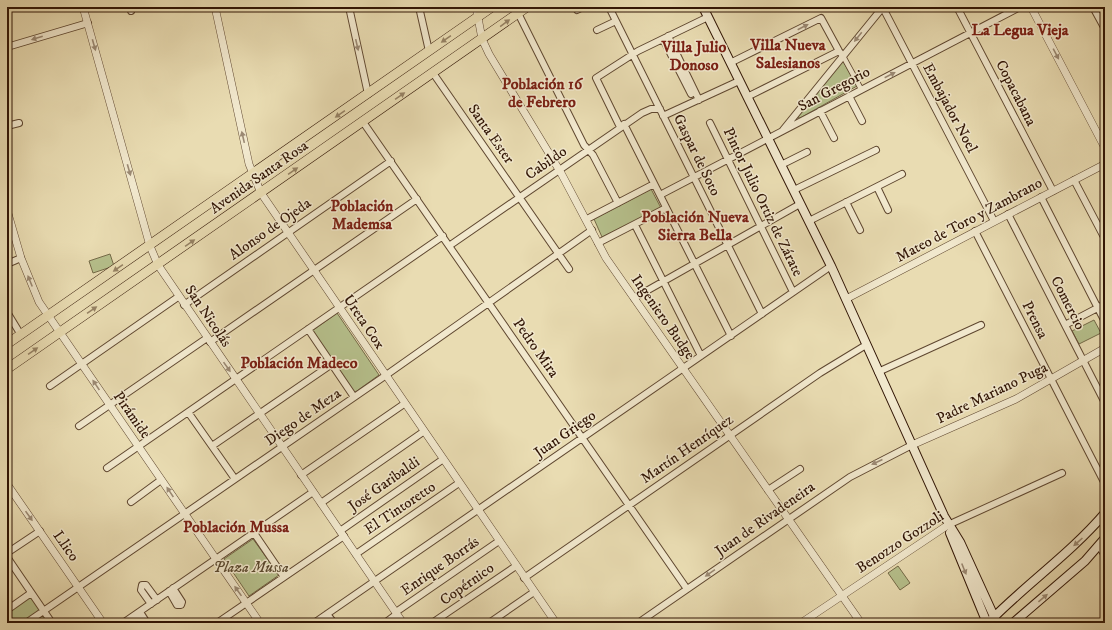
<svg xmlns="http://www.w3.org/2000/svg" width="1112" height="630" font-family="'IM FELL DW Pica',serif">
<rect width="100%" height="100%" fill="#e9dcb2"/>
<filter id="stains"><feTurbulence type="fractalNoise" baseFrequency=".005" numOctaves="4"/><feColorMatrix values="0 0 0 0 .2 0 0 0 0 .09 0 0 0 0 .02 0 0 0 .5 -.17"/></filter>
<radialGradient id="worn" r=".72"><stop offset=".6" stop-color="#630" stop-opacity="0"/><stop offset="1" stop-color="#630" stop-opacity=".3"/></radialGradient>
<path fill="#b6c08c" stroke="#746a48" d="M843 61 857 86 800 118 796 117Z
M651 189 661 208 602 237 594 219Z
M110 254 114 266 93 273 89 261Z
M337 313 379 375 354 393 312 331Z
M1094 320 1101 333 1079 344 1072 331Z
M253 539 279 575 249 596 224 559Z
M898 566 910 583 900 590 888 573Z
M29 591 50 623H7V606Z"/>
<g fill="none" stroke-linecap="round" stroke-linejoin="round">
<g stroke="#5f4730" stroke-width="6">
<path id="pedestrian" d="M843 56 861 89"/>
</g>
<g stroke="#5f4730" stroke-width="8">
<path id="minor" d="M130 7 131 11
M349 7 368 94
M419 7 429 51
M609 7 762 314
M957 7 1053 191
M1093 7 1105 29
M883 8 994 221
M577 10 583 7
M518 13 584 145 593 155 618 203
M597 30 616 21
M668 36 699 100
M663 39 691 94
M7 47 88 23
M730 63 821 18 839 51 843 56
M433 73 569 269
M849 96 862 121
M747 97 839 51
M820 111 834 138
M663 116 739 81
M363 122 687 589
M710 123 793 292
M624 124 731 336
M7 126 19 123
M620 127 596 78 638 51 708 17
M783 130 883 7
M781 165 807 152
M1074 180 1105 239
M877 187 888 210
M794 190 876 150
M660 195 1020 7
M1041 197 1105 322
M846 202 860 230
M1008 214 1105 403
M587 219 654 184
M809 221 902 174
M635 225 701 356
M975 231 1105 484
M598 243 666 208
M449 246 642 113 651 109H660
M7 264 21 258
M634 298 800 204
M184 305 391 161
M7 312 21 335
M1065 325 1105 304
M308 329 354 397
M210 342 417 199
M878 372 981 325
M50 386 178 297
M188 412 235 479
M79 426 207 338
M212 446 332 364
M107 468 443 236
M301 475 404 404
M768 490 800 469
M131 502 161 480
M321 503 423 432
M948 525 1062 473
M340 531 442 460
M254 533 284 577
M1099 545 1105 556
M7 553 40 531
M356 554 459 483
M7 557 52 623
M524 578 820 373 866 345
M169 591 177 605H181L182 602 173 588
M151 604 141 590 142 585H146L157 600
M7 610 31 593
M140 612 147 623
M396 612 499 541
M327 614 334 623
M135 615 141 623
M26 623 382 378 592 230
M123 623 313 492
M217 623 344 536
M314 623 831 266
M385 623 397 614
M432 623 516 566
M489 623 534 592
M638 623 850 477 912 445"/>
</g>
<g stroke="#5f4730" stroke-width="8">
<path id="tertiary" d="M83 7 150 246 158 265 403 623
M215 7 249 164 261 193 556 623
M476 7 482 39 489 54 561 173 606 258 861 623
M1031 7 1105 148
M7 210 21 258 39 302 260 623
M846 299 1105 164
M912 445 1016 399 1105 348
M7 484 103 623
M801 623 948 525"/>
</g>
<g stroke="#311505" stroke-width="10">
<path id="secondary" d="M703 7 831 266 944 516 960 542 997 623
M950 533 987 623
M988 623C1025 585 1070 554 1105 513
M1013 623 1085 561 1105 538"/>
</g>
<g stroke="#311505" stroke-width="10">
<path id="primary" d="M7 344 492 7
M7 369 527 7"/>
</g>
<use href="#pedestrian" stroke="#f1e8cd" stroke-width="4.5"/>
<use href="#minor" stroke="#f1e8cd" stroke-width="6"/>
<use href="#tertiary" stroke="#f1e8cd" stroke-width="7"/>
<use href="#secondary" stroke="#f1e8cd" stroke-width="8"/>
<use href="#primary" stroke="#e9dcb2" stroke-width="9"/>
</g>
<defs><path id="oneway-solid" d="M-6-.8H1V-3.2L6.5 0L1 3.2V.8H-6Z"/></defs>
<g fill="#968264">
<use href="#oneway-solid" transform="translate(505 23) rotate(-36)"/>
<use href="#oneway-solid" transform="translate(446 39) rotate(145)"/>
<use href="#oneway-solid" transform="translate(400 96) rotate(-35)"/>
<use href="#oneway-solid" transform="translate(340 114) rotate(145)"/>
<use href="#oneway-solid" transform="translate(293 171) rotate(-35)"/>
<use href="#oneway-solid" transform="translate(190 243) rotate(-35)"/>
<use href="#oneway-solid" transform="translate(118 268) rotate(145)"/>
<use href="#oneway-solid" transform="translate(92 310) rotate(-34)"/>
<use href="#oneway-solid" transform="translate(33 351) rotate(-35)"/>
</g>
<g fill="#9b8973">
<use href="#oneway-solid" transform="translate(803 27) rotate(-27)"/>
<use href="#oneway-solid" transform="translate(858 37) rotate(129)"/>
<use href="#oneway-solid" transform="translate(37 38) rotate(163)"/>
<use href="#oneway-solid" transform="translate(94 45) rotate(74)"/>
<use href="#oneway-solid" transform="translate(357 45) rotate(77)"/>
<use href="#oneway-solid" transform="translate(1056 54) rotate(62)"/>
<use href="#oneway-solid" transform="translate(890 75) rotate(-27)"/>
<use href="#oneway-solid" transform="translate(243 137) rotate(-103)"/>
<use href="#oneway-solid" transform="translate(129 170) rotate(74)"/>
<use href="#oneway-solid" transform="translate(30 281) rotate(-112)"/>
<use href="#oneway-solid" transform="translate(227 367) rotate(55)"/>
<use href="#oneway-solid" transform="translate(96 385) rotate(-124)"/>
<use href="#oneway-solid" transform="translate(877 462) rotate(155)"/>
<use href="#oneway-solid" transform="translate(170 492) rotate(-124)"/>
<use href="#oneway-solid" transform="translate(29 516) rotate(55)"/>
<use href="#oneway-solid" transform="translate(1078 542) rotate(138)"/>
<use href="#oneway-solid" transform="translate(964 569) rotate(68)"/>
<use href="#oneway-solid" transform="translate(710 573) rotate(145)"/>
<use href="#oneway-solid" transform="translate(238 591) rotate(-125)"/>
<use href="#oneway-solid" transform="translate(1043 598) rotate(-40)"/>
</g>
<g text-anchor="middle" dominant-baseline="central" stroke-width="3" stroke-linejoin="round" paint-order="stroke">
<g font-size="15" fill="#311505" stroke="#f1e8cd">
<text transform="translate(834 89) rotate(-28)">San Gregorio</text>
<text transform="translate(1016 93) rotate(63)">Copacabana</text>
<text transform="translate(950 108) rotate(62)">Embajador Noel</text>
<text transform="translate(491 134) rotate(55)">Santa Ester</text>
<text transform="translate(697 155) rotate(64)">Gaspar de Soto</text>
<text transform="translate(546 163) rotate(-35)">Cabildo</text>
<text transform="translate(259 177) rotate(-35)">Avenida Santa Rosa</text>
<text transform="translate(763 202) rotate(64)">Pintor Julio Ortiz de Zárate</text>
<text transform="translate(969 220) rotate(-28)">Mateo de Toro y Zambrano</text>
<text transform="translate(270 229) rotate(-35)">Alonso de Ojeda</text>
<text transform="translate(1068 303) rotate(63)">Comercio</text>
<text transform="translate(208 316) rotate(56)">San Nicolás</text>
<text transform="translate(663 317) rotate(55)">Ingeniero Budge</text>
<text transform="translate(1035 320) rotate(63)">Prensa</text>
<text transform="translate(364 322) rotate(56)">Ureta Cox</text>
<text transform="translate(536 348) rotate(55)">Pedro Mira</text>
<text transform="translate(992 393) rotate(-26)">Padre Mariano Puga</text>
<text transform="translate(132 415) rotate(55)">Pirámide</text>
<text transform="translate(303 417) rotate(-35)">Diego de Meza</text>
<text transform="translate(565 434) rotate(-35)">Juan Griego</text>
<text transform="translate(687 449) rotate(-35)">Martín Henríquez</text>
<text transform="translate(384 484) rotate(-35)">José Garibaldi</text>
<text transform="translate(400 508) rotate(-34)">El Tintoretto</text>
<text transform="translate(765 519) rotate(-35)">Juan de Rivadeneira</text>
<text transform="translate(900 542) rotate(-33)">Benozzo Gozzoli</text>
<text transform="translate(66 546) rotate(55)">Llico</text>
<text transform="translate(440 566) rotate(-35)">Enrique Borrás</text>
<text transform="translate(467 584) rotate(-35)">Copérnico</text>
</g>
<g font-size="15" font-style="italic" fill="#59482e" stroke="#f1e8cd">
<text x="251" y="567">Plaza Mussa</text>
</g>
<g font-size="16" font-weight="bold" fill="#7a1f14" stroke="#f1e8cd">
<text x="1020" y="30">La Legua Vieja</text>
<text x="788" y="45">Villa Nueva<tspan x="788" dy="18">Salesianos</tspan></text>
<text x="694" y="47">Villa Julio<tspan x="694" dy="18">Donoso</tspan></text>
<text x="542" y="84">Población 16<tspan x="542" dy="18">de Febrero</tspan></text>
<text x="362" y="206">Población<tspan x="362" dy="18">Mademsa</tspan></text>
<text x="695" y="217">Población Nueva<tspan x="695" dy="18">Sierra Bella</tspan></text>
<text x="299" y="363">Población Madeco</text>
<text x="236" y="527">Población Mussa</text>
</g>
</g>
<rect width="1112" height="630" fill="none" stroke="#e9dcb2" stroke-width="24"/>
<rect x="8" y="8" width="1096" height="614" fill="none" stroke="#311505" stroke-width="2"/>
<rect x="12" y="12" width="1088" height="606" fill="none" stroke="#311505"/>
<rect width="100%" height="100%" filter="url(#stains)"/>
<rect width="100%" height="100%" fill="url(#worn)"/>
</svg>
